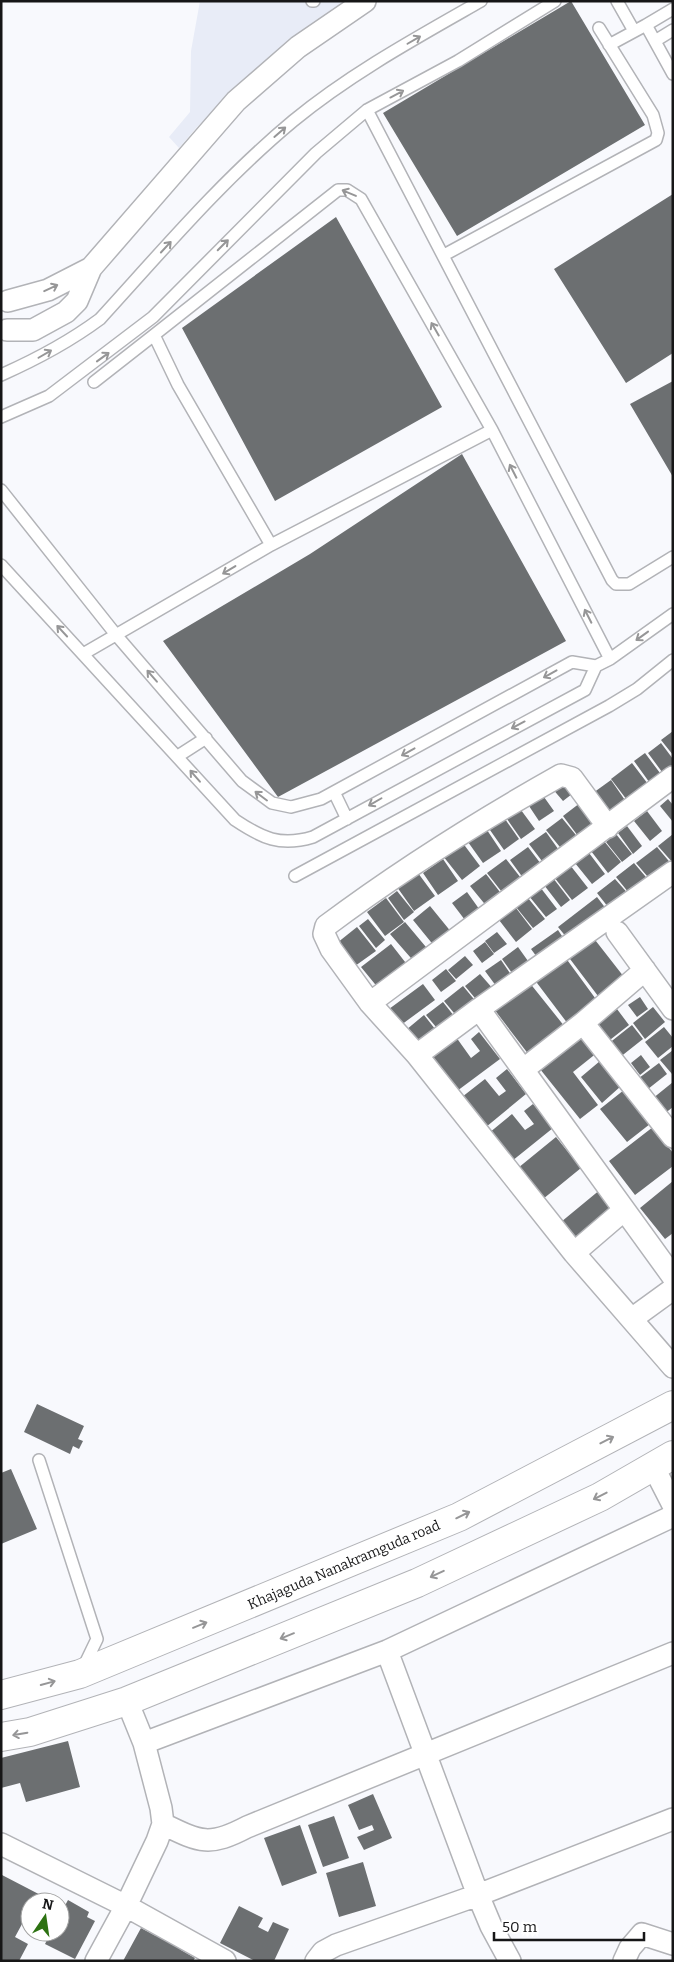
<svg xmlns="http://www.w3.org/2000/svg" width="674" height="1962" font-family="Bitter,serif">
<rect width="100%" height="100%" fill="#f8f9fd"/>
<path fill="#e8ecf7" d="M200 1H352L285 48 197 127 179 148 169 137 190 112 191 51Z"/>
<path fill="#6c6f71" d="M571 1 645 125 457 236 383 113Z
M673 194V353L626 383 554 269Z
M336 217 442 407 275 501 182 328Z
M673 381V477L630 404Z
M462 454 566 641 278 797 163 641 310 554Z
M673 731V755L661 740Z
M661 743 673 759V770L665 776 648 753Z
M645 753 663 777 652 786 634 761Z
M632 763 651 788 630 804 611 779Z
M561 779 572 794 563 801 551 787Z
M611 780 629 806 612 819 593 793Z
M544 797 554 811 539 821 529 806Z
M668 799 673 805V822L660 806Z
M580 803 599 827 581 840 563 816Z
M521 810 535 829 521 839 507 819Z
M647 811 662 831 650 841 634 821Z
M562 818 580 840 564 852 546 830Z
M505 819 519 839 504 850 490 830Z
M627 826 642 846 633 854 618 833Z
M487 830 501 851 483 863 468 842Z
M546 832 561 853 545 865 529 844Z
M616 834 632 854 622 862 606 842Z
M673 834V863L658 846Z
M604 841 621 862 608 873 591 851Z
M462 842 480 866 462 880 443 856Z
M528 847 544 868 526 882 510 860Z
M657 847 673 866 653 883 636 863Z
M589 853 605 874 592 884 575 863Z
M443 859 458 881 438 895 423 873Z
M506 859 524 882 505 896 487 873Z
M634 863 651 883 633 898 616 877Z
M570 865 588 888 572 900 554 877Z
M418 873 435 896 414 911 397 887Z
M486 874 503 896 488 908 470 886Z
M553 878 570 900 561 907 544 885Z
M615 879 631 897 612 912 597 893Z
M540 887 557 909 546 917 529 896Z
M397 891 414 912 404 920 388 898Z
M467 892 482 913 468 924 452 903Z
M597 897 610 914 572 944 558 927Z
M386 898 404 922 385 936 367 912Z
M528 898 545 919 533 928 516 907Z
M430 906 452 933 435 947 413 920Z
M516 908 532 929 516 942 499 920Z
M368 919 385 940 376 948 359 926Z
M405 922 431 953 417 965 390 934Z
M357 927 376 951 355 966 337 943Z
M558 930 568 945 542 964 531 949Z
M497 932 507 944 494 953 485 941Z
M592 936 624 977 598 996 567 955Z
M485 942 494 954 482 963 473 951Z
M391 944 409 967 379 989 361 967Z
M518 947 533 968 517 980 502 959Z
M465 956 473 965 456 979 448 970Z
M565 957 598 1002 568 1024 534 979Z
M501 960 514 979 499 990 485 971Z
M446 969 456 981 441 992 432 980Z
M480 974 494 990 479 1003 465 986Z
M529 982 565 1027 529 1055 494 1009Z
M423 984 435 1000 401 1025 389 1009Z
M463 986 478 1004 459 1019 444 1001Z
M640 997 648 1009 637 1017 628 1005Z
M443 1002 458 1021 441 1033 426 1015Z
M653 1007 665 1022 645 1039 633 1023Z
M617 1009 629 1025 606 1043 593 1027Z
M424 1015 439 1034 421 1048 406 1030Z
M632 1025 643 1039 619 1058 608 1044Z
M664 1027 673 1038V1046L658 1058 645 1042Z
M479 1032 500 1059 457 1091 431 1056 456 1037 471 1058 480 1051 471 1039Z
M584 1035 598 1052 573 1072 598 1105 580 1119 540 1069Z
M673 1050V1074H672L660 1060Z
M641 1055 650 1067 640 1075 631 1063Z
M600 1061 621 1086 602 1103 581 1077Z
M659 1063 667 1074 648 1089 639 1078Z
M507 1069 526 1094 486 1127 462 1097 485 1079 499 1096 506 1091 496 1078Z
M673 1082V1107L664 1114 652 1099Z
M624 1090 650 1124 627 1142 600 1109Z
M533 1104 553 1128 512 1161 489 1133 512 1114 525 1130 534 1124 524 1111Z
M653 1127 673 1153V1166L635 1195 609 1161Z
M556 1137 581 1168 543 1199 518 1168Z
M673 1181V1233L665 1239 640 1208Z
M601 1189 619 1211 579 1244 561 1222Z
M37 1404 84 1426 78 1439 83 1441 79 1449 73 1446 70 1454 24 1432Z
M11 1469 37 1529 1 1544V1473Z
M68 1741 80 1787 26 1802 20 1783 1 1788V1758Z
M373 1794 392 1838 364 1850 357 1837 374 1830 372 1825 359 1830 348 1805Z
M334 1816 349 1858 323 1867 308 1825Z
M300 1825 317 1873 282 1886 264 1838Z
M363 1862 376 1906 339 1917 326 1873Z
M2 1875 54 1902H30V1928L22 1924 15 1937 28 1944 19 1961H1Z
M68 1900 89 1912 87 1917 95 1921 75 1959 45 1944 51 1932H60V1915Z
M239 1906 263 1918 258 1927 268 1932 273 1922 289 1929 274 1961H255L220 1943Z
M141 1928 156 1936 158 1931 184 1945 181 1950 195 1958 193 1961H123Z"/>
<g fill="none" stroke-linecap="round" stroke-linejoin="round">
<g stroke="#b2b3b7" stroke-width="14">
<path id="service" d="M312 1H314
M617 1 634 31
M673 9 646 25 673 74
M655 41 673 30
M609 45 646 25
M367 110 612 580 616 584H629L673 557
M444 255 656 140 658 133 653 115 599 28
M1 375C37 359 69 342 100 319 162 251 222 180 293 121 350 74 416 38 481 1
M94 382 154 335
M1 417 49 396 153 317 316 153 367 110 458 61 555 1
M1 490 117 636 242 781 272 803 291 807 321 799 572 662 596 666 610 659 673 614
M271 545 178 385 154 335 338 190H347L361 199 492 430 610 659
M1 565 235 820C262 838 280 847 313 837L585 690 596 666
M83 654 271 545 492 430
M178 756 206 738
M334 792 347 819
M295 876 609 706 637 689 673 660
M39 1460 97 1639 83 1668"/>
</g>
<g stroke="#b2b3b7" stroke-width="24">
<path id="minor" d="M8 301 48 290 91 268
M7 330H33L66 312 77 301 91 268 236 101 298 47 365 1
M608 827 572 778 561 775C479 821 401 870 326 926L324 934 331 949 370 1003 417 1055 574 1253 673 1367
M617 932 673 1009
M370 1003 673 777
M479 1009 673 872
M583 1023 645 970
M417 1055 479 1009 673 1277
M524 1069 583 1023 673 1137
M574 1253 623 1211
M633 1318 673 1289
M654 1468 673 1505
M387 1651 478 1895 491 1926 510 1961
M144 1743 387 1651 673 1516
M163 1824C200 1842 209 1847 247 1827L673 1653
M1 1844 126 1906 225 1961
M96 1961 126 1906 157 1841 163 1824 161 1808 144 1743 127 1701
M316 1961 323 1952 336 1945 478 1895 673 1819
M624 1961 630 1948 642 1934 673 1944"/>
</g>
<g stroke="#b2b3b7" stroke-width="30">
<path id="secondary" d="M1 1695 80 1674 459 1517 673 1405
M1 1737 30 1732 127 1701 417 1583 600 1497 673 1455"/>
</g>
<use href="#service" stroke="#fff" stroke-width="11"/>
<use href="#minor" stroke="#fff" stroke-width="21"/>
<use href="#secondary" stroke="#fff" stroke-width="28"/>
</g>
<defs><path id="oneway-shaft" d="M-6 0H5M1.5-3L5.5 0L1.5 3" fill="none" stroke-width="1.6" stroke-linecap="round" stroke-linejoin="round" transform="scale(1.25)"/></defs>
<g stroke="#969697">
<use href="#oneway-shaft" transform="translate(414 40) rotate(-30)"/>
<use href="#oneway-shaft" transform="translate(397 94) rotate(-28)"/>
<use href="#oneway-shaft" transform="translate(280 132) rotate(-41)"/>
<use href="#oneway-shaft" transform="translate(349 193) rotate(-157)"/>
<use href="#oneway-shaft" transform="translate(223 245) rotate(-45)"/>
<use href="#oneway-shaft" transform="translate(166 247) rotate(-47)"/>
<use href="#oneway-shaft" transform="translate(51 288) rotate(-25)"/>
<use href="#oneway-shaft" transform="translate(435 329) rotate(-120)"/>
<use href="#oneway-shaft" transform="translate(45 354) rotate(-30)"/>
<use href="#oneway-shaft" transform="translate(103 357) rotate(-36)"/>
<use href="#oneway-shaft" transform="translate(513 471) rotate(-117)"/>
<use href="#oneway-shaft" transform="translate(229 570) rotate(149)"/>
<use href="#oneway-shaft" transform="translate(588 616) rotate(-117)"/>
<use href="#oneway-shaft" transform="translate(62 631) rotate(-133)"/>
<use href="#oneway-shaft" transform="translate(642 636) rotate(144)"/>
<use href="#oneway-shaft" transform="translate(550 674) rotate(151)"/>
<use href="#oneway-shaft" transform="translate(152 676) rotate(-131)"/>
<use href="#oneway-shaft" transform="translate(518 725) rotate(152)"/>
<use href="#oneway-shaft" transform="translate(408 752) rotate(151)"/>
<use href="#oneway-shaft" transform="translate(195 776) rotate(-131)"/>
<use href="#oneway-shaft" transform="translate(261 796) rotate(-143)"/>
<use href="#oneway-shaft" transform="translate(375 802) rotate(150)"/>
<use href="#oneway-shaft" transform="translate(607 1440) rotate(-27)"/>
<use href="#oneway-shaft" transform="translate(600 1496) rotate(153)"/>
<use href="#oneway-shaft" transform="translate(463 1515) rotate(-26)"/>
<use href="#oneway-shaft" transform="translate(437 1574) rotate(155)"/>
<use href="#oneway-shaft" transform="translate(200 1625) rotate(-22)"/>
<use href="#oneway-shaft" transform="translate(287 1636) rotate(158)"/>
<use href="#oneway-shaft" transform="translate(48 1683) rotate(-15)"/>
<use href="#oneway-shaft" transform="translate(20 1734) rotate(170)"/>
</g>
<g text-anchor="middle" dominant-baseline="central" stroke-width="4" stroke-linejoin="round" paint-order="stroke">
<g font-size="14" fill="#161617" stroke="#fff">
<text transform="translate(344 1565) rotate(-23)">Khajaguda Nanakramguda road</text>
</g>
</g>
<rect width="674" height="1962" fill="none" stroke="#161617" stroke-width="5"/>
<g transform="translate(45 1917) rotate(13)"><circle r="24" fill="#ffffff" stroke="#a2a2a2"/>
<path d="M0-4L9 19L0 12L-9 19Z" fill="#2d7212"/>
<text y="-8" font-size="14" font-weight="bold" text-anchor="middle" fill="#161617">N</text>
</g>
<path d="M494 1932v8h150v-8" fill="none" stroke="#161617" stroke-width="2.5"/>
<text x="502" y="1932" font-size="15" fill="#161617" stroke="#ffffff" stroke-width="4" paint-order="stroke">50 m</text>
</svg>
